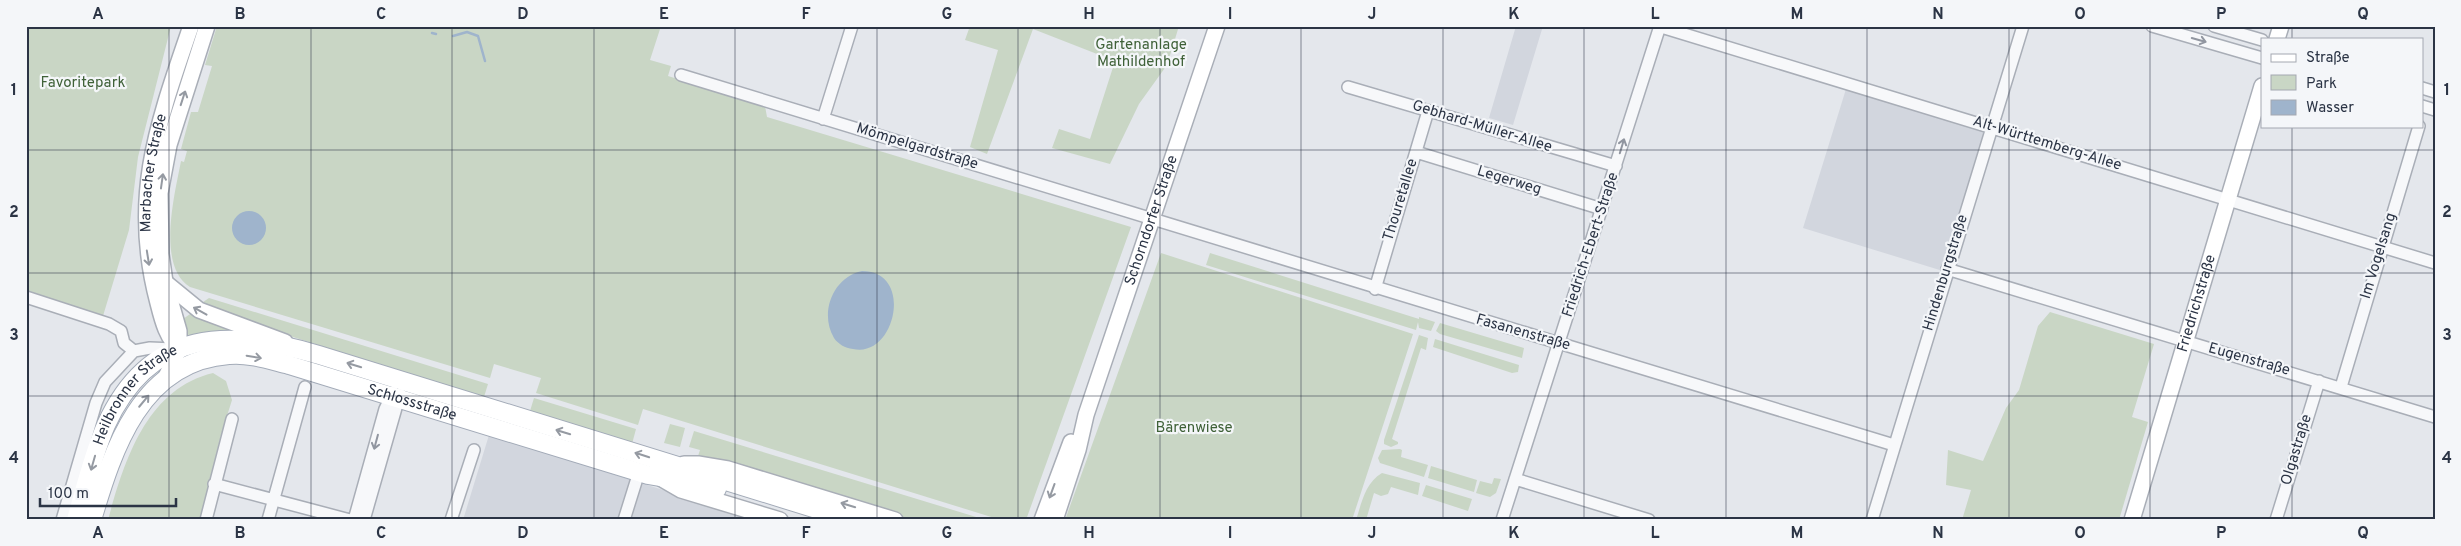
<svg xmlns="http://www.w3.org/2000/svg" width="2461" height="546" font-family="Overpass,sans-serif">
<rect width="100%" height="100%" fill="#e4e7ec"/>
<path fill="#d2d6de" d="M1516 26H1543L1513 125 1489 118Z
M1846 89 1986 132 1943 271 1803 228Z
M489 435 660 489 758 520H463Z"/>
<path fill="#c9d6c5" d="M26 26H171L138 157 129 230 103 316 26 293Z
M217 26H661L650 60 671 66 668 76 765 106 767 117 1131 227 1026 520H1001L643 409 638 425 536 393 541 378 494 364 490 378 190 287C156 266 175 193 181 161L184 162 187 151 181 149 191 112H198L212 66 205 65Z
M970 26H1179L1167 65 1139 104 1110 164 1052 148 1059 129 1090 139 1115 61 1033 29 987 154 970 147 998 50 965 40Z
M1161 253 1413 334 1352 520H1065Z
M1210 253 1419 319V317L1435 322 1431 331 1419 328 1418 322 1416 330 1206 265Z
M209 298 488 384 484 397 217 313 200 304Z
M193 312 246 333 190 340 183 319Z
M2050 312 2154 344 2132 417 2148 422 2119 520H1962L1971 490 1946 485 1948 450 1983 461 2006 408 2019 390 2038 326Z
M1440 323 1524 348 1522 358 1440 334 1436 331Z
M1419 335 1428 338 1426 350 1421 348 1392 439 1398 442V444L1391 447 1384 444V440Z
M1435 339 1519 365 1518 372 1512 373 1433 347Z
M213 373 226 381 232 400 221 435 200 520H108C124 462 146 389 213 373Z
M534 398 636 429 632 444 530 411Z
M670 424 685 428 680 447 664 443Z
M694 431 986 520H910L698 456 700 450 689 447Z
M1400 449 1402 450 1401 457 1428 465 1424 477 1380 463 1378 458 1382 450Z
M1431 466 1477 480 1474 492 1428 478Z
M1382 473 1420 483 1418 495 1391 487 1388 494 1381 496 1374 493 1366 520H1356C1362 502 1365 483 1382 473Z
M1494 478 1501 479 1496 493 1490 497 1476 493 1480 481 1492 484Z
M1426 485 1472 499 1468 511 1422 496Z"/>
<path fill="#9fb4cc" d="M232 228a17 17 0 1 1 34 0a17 17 0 1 1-34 0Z
M862 271C915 271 895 359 853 349 845 348 838 344 834 338 819 313 833 277 862 271Z"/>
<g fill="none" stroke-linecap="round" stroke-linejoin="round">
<path stroke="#9fb4cc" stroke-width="2.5" d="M427 26V27
M432 33 436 34
M453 36 467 32 478 36 485 61"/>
<g stroke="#a9aeb7" stroke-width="14">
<path id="street" d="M1658 26 2435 263
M2152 26 2262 58
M2214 26 2262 40
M681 75C1085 202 1490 321 1894 445
M1348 87 1616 166
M2422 88 2435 92
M2422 106 2435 110
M823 119 852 26
M1416 152 1602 209
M1947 269 2435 417
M1375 289 1428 111
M26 297 109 324 121 331 124 343 134 351
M2341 387 2419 126
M1515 479 1649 520
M214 484 350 520
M62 520 96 403 105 382 134 351 150 348 174 349
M206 520 232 419
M268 520 305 387
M354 520 385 409 393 392
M364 520 400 394
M451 520 474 450
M624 520 639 472
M1502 520 1660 26
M1872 520 2023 26
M2276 520 2319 381"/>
</g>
<g stroke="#a9aeb7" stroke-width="18">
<g id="secondary">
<path d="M2277 39 2281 26"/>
<path d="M166 283 199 310 285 342"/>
<path id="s1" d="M181 350C167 340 162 319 158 303 130 198 157 125 191 26"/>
<path d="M165 379 179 349V331L165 282 161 254 160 193 169 145 207 26"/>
<path d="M684 464H698L728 469 895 520"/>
<path d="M662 479 681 490 780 520"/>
<path d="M1042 520 1071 442"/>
<path id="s2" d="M1055 520 1078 450 1086 415 1217 26"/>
<path id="s3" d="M2132 520 2262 86"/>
</g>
</g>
<g stroke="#a3abb8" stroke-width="20">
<g id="primary">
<path id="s4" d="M76 520C85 488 93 455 106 425 150 328 229 328 319 355L852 520"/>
<path id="s5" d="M92 520C113 449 141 361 229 355 249 353 269 360 289 365L648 475 683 481 717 489"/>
</g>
</g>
<use href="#street" stroke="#f7f8fa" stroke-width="11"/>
<use href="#secondary" stroke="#fff" stroke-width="15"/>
<use href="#primary" stroke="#fff" stroke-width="18"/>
</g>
<defs><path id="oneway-shaft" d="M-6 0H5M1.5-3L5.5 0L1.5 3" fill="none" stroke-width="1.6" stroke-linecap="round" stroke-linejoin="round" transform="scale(1.25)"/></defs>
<g stroke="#9196a0">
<use href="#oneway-shaft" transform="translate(2199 40) rotate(16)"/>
<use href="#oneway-shaft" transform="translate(1622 146) rotate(-73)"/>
<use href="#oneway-shaft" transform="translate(376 442) rotate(105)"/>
</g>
<g stroke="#959aa2">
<use href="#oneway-shaft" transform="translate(183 98) rotate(-72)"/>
<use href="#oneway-shaft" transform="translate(162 181) rotate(-82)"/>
<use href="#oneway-shaft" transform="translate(148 258) rotate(81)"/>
<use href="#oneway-shaft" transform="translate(200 311) rotate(-151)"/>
<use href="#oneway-shaft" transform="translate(254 357) rotate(10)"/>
<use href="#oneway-shaft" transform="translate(354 365) rotate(-163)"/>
<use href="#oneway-shaft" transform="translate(144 401) rotate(-50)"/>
<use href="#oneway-shaft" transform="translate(563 432) rotate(-163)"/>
<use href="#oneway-shaft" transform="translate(642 455) rotate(-162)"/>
<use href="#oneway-shaft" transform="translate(93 463) rotate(106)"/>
<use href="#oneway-shaft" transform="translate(1052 491) rotate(110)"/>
<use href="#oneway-shaft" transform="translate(848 505) rotate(-163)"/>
</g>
<path fill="none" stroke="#2b3445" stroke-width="1" stroke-opacity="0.55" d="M169 26V520M311 26V520M452 26V520M594 26V520M735 26V520M877 26V520M1018 26V520M1160 26V520M1301 26V520M1443 26V520M1584 26V520M1726 26V520M1867 26V520M2009 26V520M2150 26V520M2292 26V39M2292 126V520M26 150H2435M26 273H2435M26 396H2435"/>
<g text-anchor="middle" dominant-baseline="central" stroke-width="4.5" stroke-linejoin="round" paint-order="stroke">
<g font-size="15" fill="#3f6138" stroke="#f4f6f9">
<text x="1141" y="45">Gartenanlage<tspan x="1141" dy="17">Mathildenhof</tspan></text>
<text x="83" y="83">Favoritepark</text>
<text x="1194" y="428">Bärenwiese</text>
</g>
<g font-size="15" fill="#2b3445" stroke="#f4f6f9">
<text transform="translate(1482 127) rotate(17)">Gebhard-Müller-Allee</text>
<text transform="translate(2047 144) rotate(17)">Alt-Württemberg-Allee</text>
<text transform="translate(917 147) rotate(17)">Mömpelgardstraße</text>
<text stroke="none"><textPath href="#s1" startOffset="185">Marbacher Straße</textPath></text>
<text transform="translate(1509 181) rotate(17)">Legerweg</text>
<text transform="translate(1401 200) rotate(-73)">Thouretallee</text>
<text stroke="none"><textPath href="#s2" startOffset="315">Schorndorfer Straße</textPath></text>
<text transform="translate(1591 245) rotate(-72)">Friedrich-Ebert-Straße</text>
<text transform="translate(2379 256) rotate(-73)">Im Vogelsang</text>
<text transform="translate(1946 273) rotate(-73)">Hindenburgstraße</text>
<text stroke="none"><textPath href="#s3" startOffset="226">Friedrichstraße</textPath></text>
<text transform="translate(1523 333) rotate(16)">Fasanenstraße</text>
<text transform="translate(2249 360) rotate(16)">Eugenstraße</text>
<text stroke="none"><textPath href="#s4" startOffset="142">Heilbronner Straße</textPath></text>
<text stroke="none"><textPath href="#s5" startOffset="420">Schlossstraße</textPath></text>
<text transform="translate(2297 450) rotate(-73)">Olgastraße</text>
</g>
</g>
<rect width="2461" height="546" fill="none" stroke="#f4f6f9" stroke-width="55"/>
<rect x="2261" y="38" width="162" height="90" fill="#f4f6f9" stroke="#a4a8b1"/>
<rect x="2271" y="54" width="25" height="8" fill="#ffffff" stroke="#a4a8b1"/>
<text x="2306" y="62" font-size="15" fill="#2b3445">Straße</text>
<rect x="2271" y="75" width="25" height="15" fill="#c9d6c5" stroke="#a4a8b1"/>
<text x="2306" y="88" font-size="15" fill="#2b3445">Park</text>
<rect x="2271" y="100" width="25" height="15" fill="#9fb4cc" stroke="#a4a8b1"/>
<text x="2306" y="112" font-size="15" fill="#2b3445">Wasser</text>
<path d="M40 498v8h136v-8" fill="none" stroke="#2b3445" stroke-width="2.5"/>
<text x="48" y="498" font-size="15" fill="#2b3445" stroke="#f4f6f9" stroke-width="4" paint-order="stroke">100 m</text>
<rect x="28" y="28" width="2406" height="490" fill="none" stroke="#2b3445" stroke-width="2"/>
<g font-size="16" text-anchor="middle" font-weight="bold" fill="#2b3445">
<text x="98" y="19">A</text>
<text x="240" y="19">B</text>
<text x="381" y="19">C</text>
<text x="523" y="19">D</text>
<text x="664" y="19">E</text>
<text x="806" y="19">F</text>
<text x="947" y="19">G</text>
<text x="1089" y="19">H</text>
<text x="1230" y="19">I</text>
<text x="1372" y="19">J</text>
<text x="1514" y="19">K</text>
<text x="1655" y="19">L</text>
<text x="1797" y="19">M</text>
<text x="1938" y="19">N</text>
<text x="2080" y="19">O</text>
<text x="2221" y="19">P</text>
<text x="2363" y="19">Q</text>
<text x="14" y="95">1</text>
<text x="2447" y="95">1</text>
<text x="14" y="217">2</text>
<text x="2447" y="217">2</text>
<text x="14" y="340">3</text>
<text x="2447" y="340">3</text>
<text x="14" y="463">4</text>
<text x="2447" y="463">4</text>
<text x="98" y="538">A</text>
<text x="240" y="538">B</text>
<text x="381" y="538">C</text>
<text x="523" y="538">D</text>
<text x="664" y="538">E</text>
<text x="806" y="538">F</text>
<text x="947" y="538">G</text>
<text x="1089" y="538">H</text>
<text x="1230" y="538">I</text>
<text x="1372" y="538">J</text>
<text x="1514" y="538">K</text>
<text x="1655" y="538">L</text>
<text x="1797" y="538">M</text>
<text x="1938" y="538">N</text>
<text x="2080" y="538">O</text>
<text x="2221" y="538">P</text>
<text x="2363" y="538">Q</text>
</g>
</svg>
